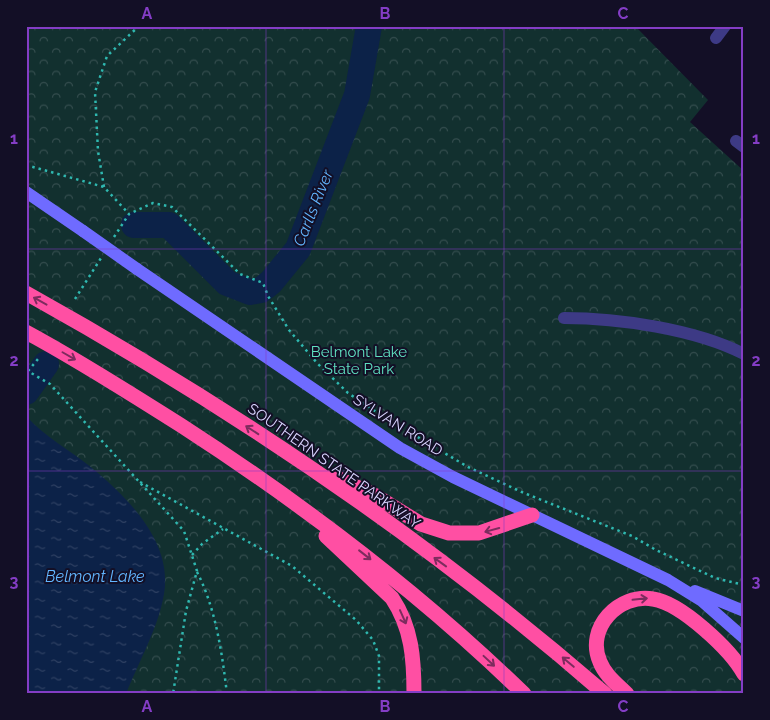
<svg xmlns="http://www.w3.org/2000/svg" width="770" height="720" font-family="Raleway,sans-serif">
<defs>
<pattern id="forest-crowns" width="20" height="18" patternUnits="userSpaceOnUse" patternTransform="scale(1.25)"><rect width="20" height="18" fill="#12302f"/><path d="M2 6a3 3 0 1 1 6 0M12 15a3 3 0 1 1 6 0" fill="none" stroke="#344d4e"/></pattern>
<pattern id="water-ripples" width="26" height="14" patternUnits="userSpaceOnUse" patternTransform="scale(1.25)"><rect width="26" height="14" fill="#0c2248"/><path d="M2 4q2-2 4 0t4 0M15 11q2-2 4 0t4 0" fill="none" stroke="#2f4163"/></pattern>
</defs>
<rect width="100%" height="100%" fill="#130f26"/>
<path fill="url(#forest-crowns)" d="M26 26H635L708 100 690 122 744 171V694H26Z"/>
<path fill="url(#water-ripples)" d="M26 416C45 437 70 450 92 468 128 498 173 542 164 594 158 629 139 661 126 694H26Z"/>
<g fill="none" stroke-linecap="round" stroke-linejoin="round">
<path stroke="#0c2248" stroke-width="26" d="M134 225H169L227 283 250 292 261 290 271 282 298 249 357 95 369 26
M26 392 46 364"/>
<path stroke="#2fb8b0" stroke-width="2.5" stroke-dasharray="2.5 4" stroke-linecap="butt" d="M26 165 104 187 129 214
M104 187 98 151 95 92 107 56 139 26
M114 237 129 214 153 203 172 207 240 274 263 283 268 296 289 330 317 363 348 393 384 417 468 467 524 493 632 536 656 550 715 578 744 585
M75 299 101 258
M26 370 50 384 184 531 197 571 186 611 173 694
M28 371 38 359
M140 482 292 566 356 620 373 640 379 656V694
M192 555 202 544 223 529
M197 572C216 609 222 653 227 694"/>
<path stroke="#3d3a85" stroke-width="12" d="M716 38 725 26
M736 141 744 147
M564 318C618 318 695 329 744 354"/>
<path stroke="#6f6bff" stroke-width="12" d="M26 192 83 231
M137 269 400 448 453 477 668 580 702 601 744 638
M695 591 744 611"/>
<path stroke="#ff4fa3" stroke-width="15" d="M26 293C231 407 428 540 605 694
M26 332C80 361 131 394 182 426 304 505 419 592 524 694
M333 476 374 495 421 524 449 533H479L532 515
M326 536 392 598C412 628 414 659 414 694
M627 694C617 684 605 675 600 662 585 628 619 593 653 599 681 603 731 650 744 674"/>
<path stroke="#6f6bff" stroke-width="12" d="M83 231 137 269"/>
</g>
<defs><path id="oneway-shaft" d="M-6 0H5M1.5-3L5.5 0L1.5 3" fill="none" stroke-width="1.6" stroke-linecap="round" stroke-linejoin="round" transform="scale(1.25)"/></defs>
<g stroke="#7d2c5e">
<use href="#oneway-shaft" transform="translate(40 301) rotate(-151)"/>
<use href="#oneway-shaft" transform="translate(69 356) rotate(30)"/>
<use href="#oneway-shaft" transform="translate(252 430) rotate(-147)"/>
<use href="#oneway-shaft" transform="translate(492 530) rotate(165)"/>
<use href="#oneway-shaft" transform="translate(365 555) rotate(38)"/>
<use href="#oneway-shaft" transform="translate(440 562) rotate(-144)"/>
<use href="#oneway-shaft" transform="translate(640 599) rotate(-6)"/>
<use href="#oneway-shaft" transform="translate(403 617) rotate(66)"/>
<use href="#oneway-shaft" transform="translate(489 661) rotate(43)"/>
<use href="#oneway-shaft" transform="translate(568 662) rotate(-140)"/>
</g>
<path fill="none" stroke="#843dc5" stroke-width="1" stroke-opacity="0.55" d="M266 26V694M504 26V694M26 249H744M26 471H744"/>
<g text-anchor="middle" dominant-baseline="central" stroke-width="4" stroke-linejoin="round" paint-order="stroke">
<g font-size="15" fill="#5fe0c0" stroke="#130f26">
<text x="359" y="352">Belmont Lake<tspan x="359" dy="17">State Park</tspan></text>
</g>
<g font-size="15" fill="#d9d4ff" stroke="#130f26">
<text transform="translate(398 425) rotate(32)">SYLVAN ROAD</text>
<text transform="translate(334 466) rotate(35)">SOUTHERN STATE PARKWAY</text>
</g>
<g font-size="16" font-style="italic" fill="#62b6ff" stroke="#130f26">
<text transform="translate(313 208) rotate(-68)">Carlls River</text>
<text x="95" y="576">Belmont Lake</text>
</g>
</g>
<rect width="770" height="720" fill="none" stroke="#130f26" stroke-width="55"/>
<rect x="28" y="28" width="714" height="664" fill="none" stroke="#843dc5" stroke-width="2"/>
<g font-size="16" text-anchor="middle" font-weight="bold" fill="#843dc5">
<text x="147" y="19">A</text>
<text x="385" y="19">B</text>
<text x="623" y="19">C</text>
<text x="14" y="144">1</text>
<text x="756" y="144">1</text>
<text x="14" y="366">2</text>
<text x="756" y="366">2</text>
<text x="14" y="587">3</text>
<text x="756" y="587">3</text>
<text x="147" y="712">A</text>
<text x="385" y="712">B</text>
<text x="623" y="712">C</text>
</g>
</svg>
